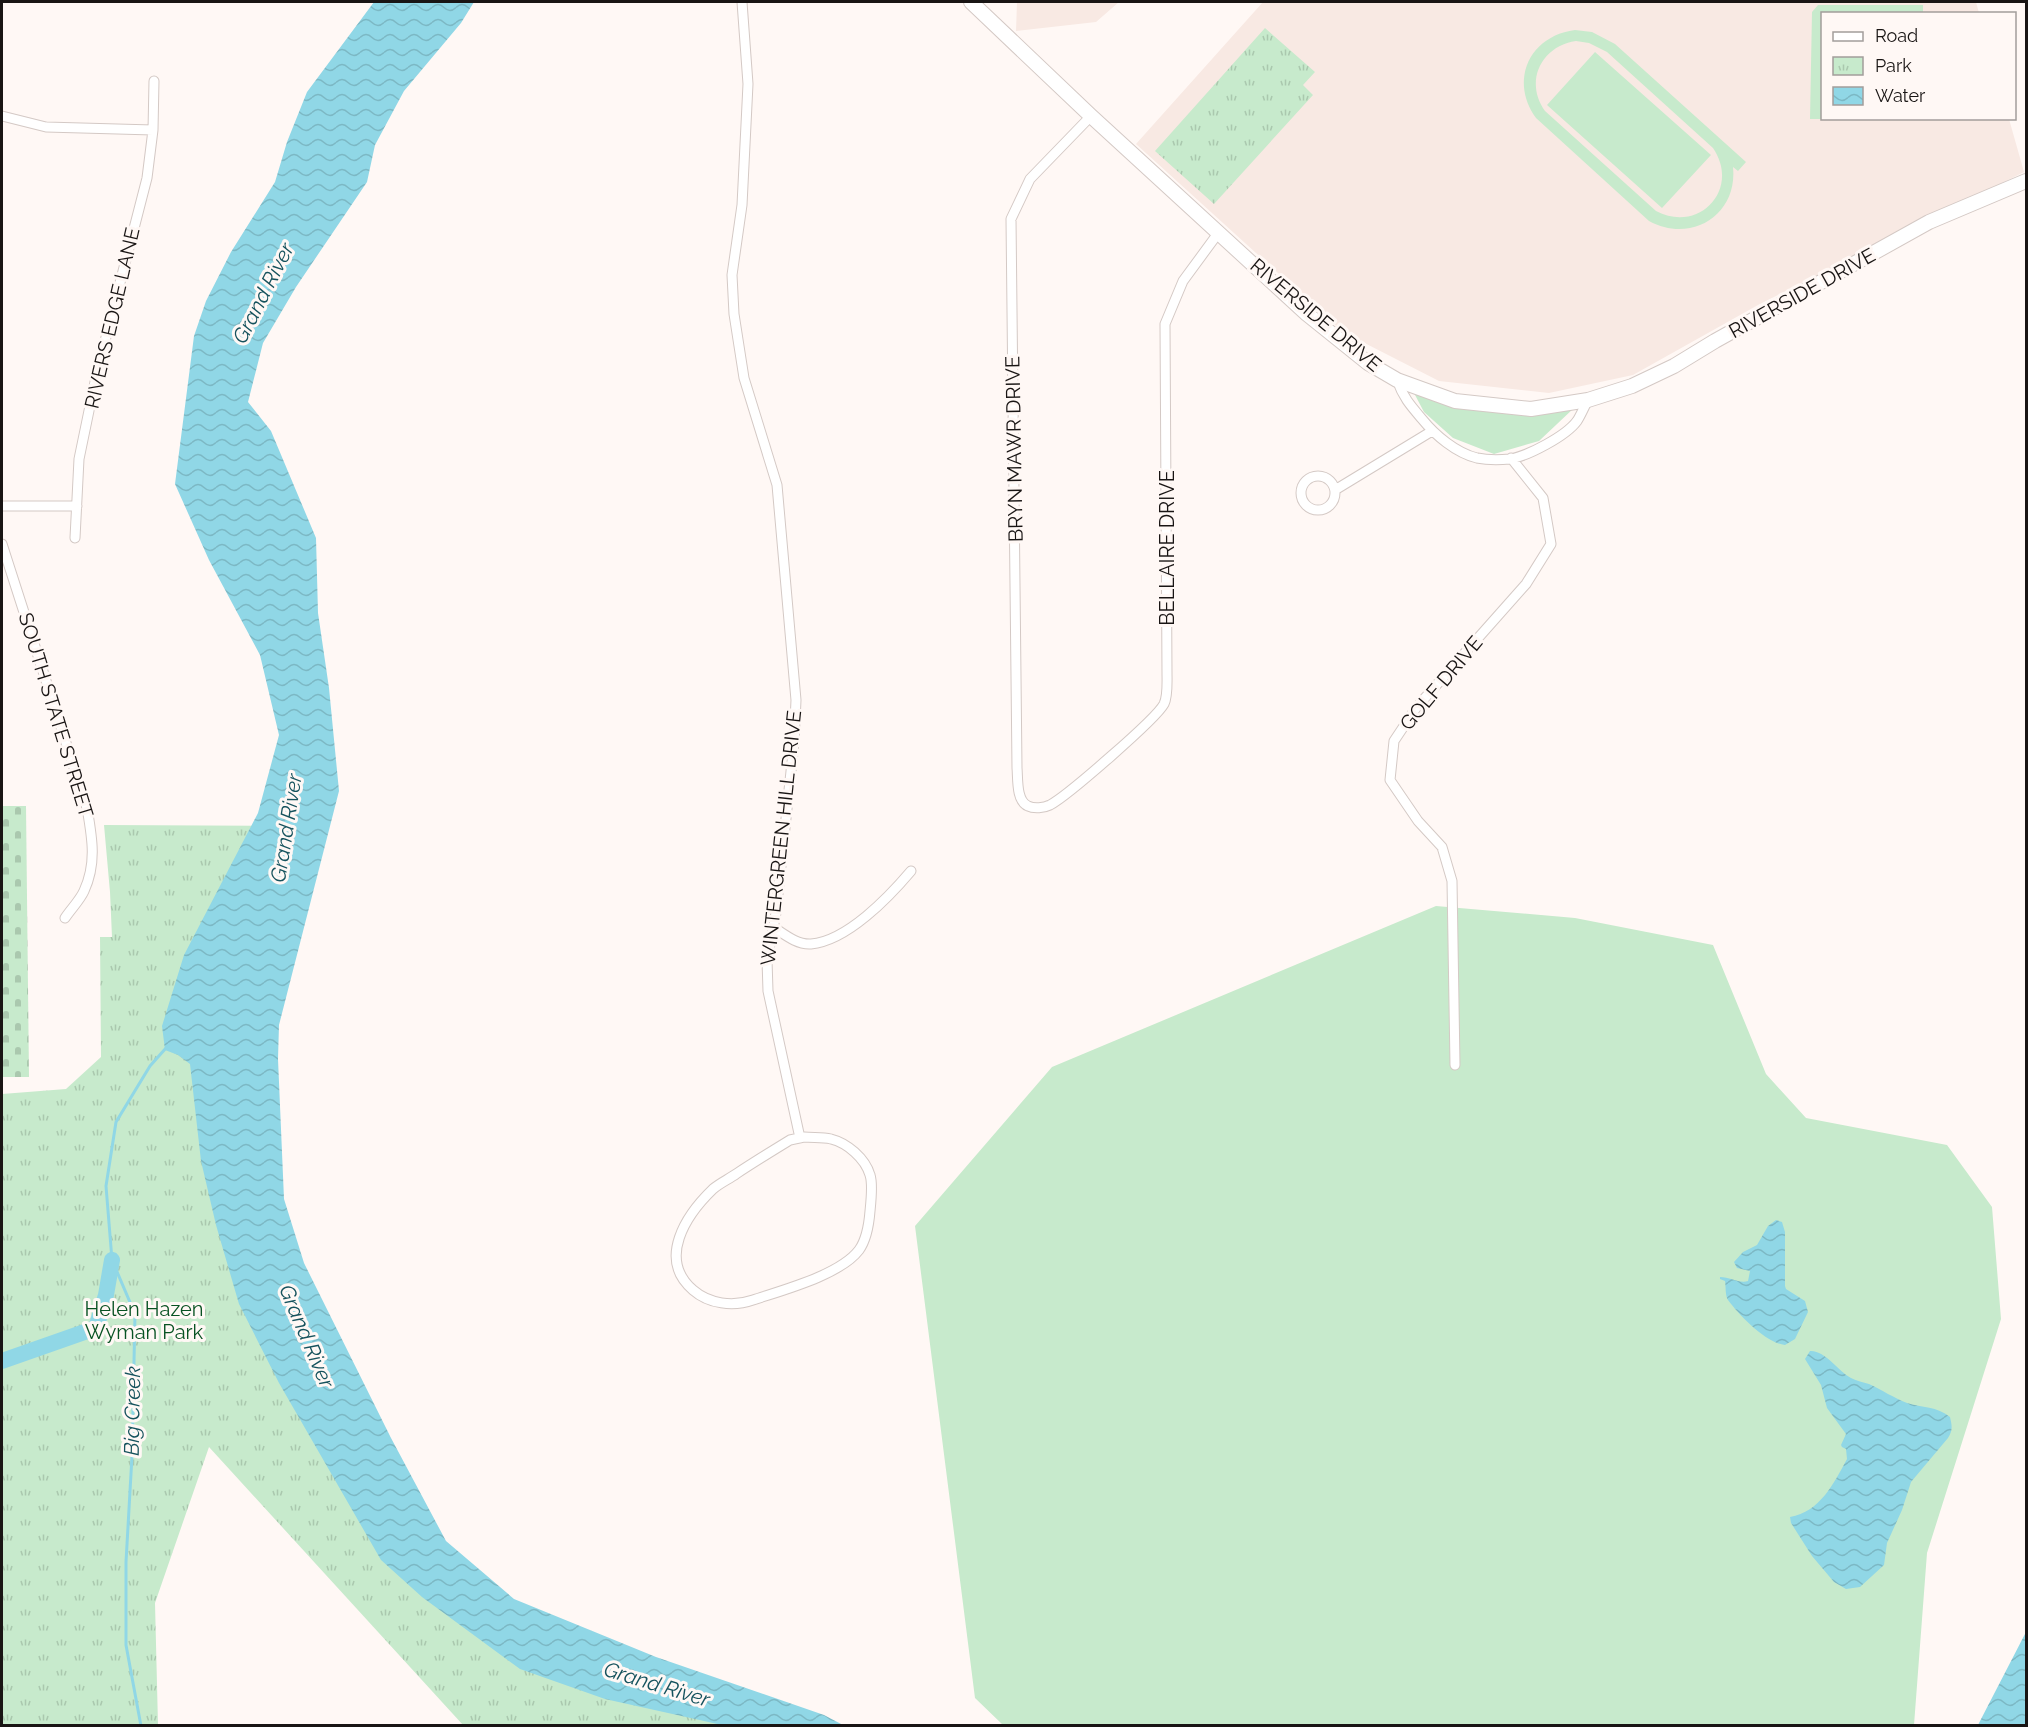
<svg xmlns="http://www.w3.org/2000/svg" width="2028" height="1727" font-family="Raleway,sans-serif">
<defs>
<pattern id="cemetery-stones" width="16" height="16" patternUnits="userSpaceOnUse" patternTransform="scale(1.5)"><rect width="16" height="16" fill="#c7eacc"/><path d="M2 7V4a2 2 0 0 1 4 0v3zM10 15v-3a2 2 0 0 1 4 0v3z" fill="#aac8ae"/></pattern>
<pattern id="park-tufts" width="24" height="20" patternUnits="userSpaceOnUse" patternTransform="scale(1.5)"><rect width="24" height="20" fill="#c7eacc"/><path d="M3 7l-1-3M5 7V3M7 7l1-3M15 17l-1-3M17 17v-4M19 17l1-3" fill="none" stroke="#aac8ae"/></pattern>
<pattern id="water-waves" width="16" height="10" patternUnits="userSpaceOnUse" patternTransform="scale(1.5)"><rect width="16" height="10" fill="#90d7e6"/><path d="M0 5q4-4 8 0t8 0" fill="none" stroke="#7cb8c4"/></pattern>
</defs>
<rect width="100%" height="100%" fill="#fff8f5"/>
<path fill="#f8e9e3" d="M1017 2H1119L1096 22 1016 31Z
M1263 2H1976L1979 13 1822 14V118L2009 119 2024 172 1758 305 1633 375 1549 393 1439 381 1343 332 1136 144Z"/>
<path fill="#c7eacc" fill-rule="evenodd" d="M1818 5H1923V13L1822 14V118L1828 119H1810L1812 12Z
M1575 30 1592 32 1615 44 1746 162 1738 171 1733 167C1738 215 1691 244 1649 221L1536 118C1509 81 1529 36 1575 30ZM1576 41 1589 43 1607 52 1713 148C1741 189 1699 234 1656 211L1545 111C1524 82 1541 46 1576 41Z
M1595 52 1711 155 1662 208 1547 105Z
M1414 393 1495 412 1574 408 1539 441 1494 454 1453 438 1424 412Z
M1436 906 1575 918 1713 945 1766 1074 1806 1118 1947 1145 1992 1207 2001 1319 1927 1553 1914 1725H1003L975 1698 915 1226 1052 1067Z"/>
<path fill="url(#cemetery-stones)" d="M2 806H26L29 1077H2Z"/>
<path fill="url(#park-tufts)" d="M1265 28 1315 72 1303 85 1313 95 1214 204 1155 151Z
M104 825 283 826 250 1199 443 1581 757 1725H463L209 1447 155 1603 158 1725 2 1726V1094L66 1089 101 1057 100 937H112L110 892Z"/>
<path fill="url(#water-waves)" d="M374 2H474L461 23 404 91 375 145 367 182 296 287 263 343 248 402 271 431 316 538 318 613 329 688 339 791 279 1025 278 1059 284 1199 304 1263 391 1438 446 1541 514 1599 656 1657 824 1715 843 1725H722L605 1699 520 1669 422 1597 381 1560 279 1383 239 1304 216 1225 201 1161 190 1064 178 1055 165 1050 162 1026 184 955 258 813 279 735 260 655 209 560 175 484 194 336 206 301 231 252 275 182 287 142 307 92Z
M1776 1220 1782 1222 1785 1232V1286L1786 1289 1805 1301 1808 1312 1795 1339 1785 1345C1766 1343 1739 1315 1728 1300 1725 1295 1726 1287 1725 1281L1720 1279V1277C1730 1277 1740 1284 1748 1281L1750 1271 1737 1268 1734 1262 1743 1252 1757 1245 1768 1226Z
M1810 1351C1825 1350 1838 1371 1851 1378 1857 1381 1863 1382 1869 1384 1882 1390 1894 1398 1907 1403 1922 1408 1937 1406 1950 1417 1952 1426 1953 1430 1948 1438L1911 1482 1902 1510 1887 1543 1884 1565 1860 1587 1846 1589 1834 1582 1812 1556 1791 1523 1790 1517C1820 1512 1834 1483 1847 1459L1846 1449 1842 1447 1841 1445 1846 1434 1827 1408 1821 1385 1805 1359Z
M2026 1632V1725H1978L1979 1723Z"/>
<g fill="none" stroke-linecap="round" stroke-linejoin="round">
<path stroke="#90d7e6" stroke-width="3" d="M141 1726 126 1645V1562L132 1456 135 1314 112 1260 106 1186 116 1122 150 1066 166 1048"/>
<path stroke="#90d7e6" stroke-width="16" d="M2 1361 96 1328 106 1295 112 1260"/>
<g stroke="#d4c9c5" stroke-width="11">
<path id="street" d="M742 2 748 84 742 205 732 275 734 314 744 378 777 485 796 700 794 743 776 913 767 960 768 991 800 1138
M2 116 46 127 153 130
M1091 116 1030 179 1011 219 1017 768C1018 778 1016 801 1028 806 1034 809 1044 808 1050 805 1067 796 1156 719 1164 704 1168 696 1167 682 1167 672L1165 324 1183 281 1219 232
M1397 380C1403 397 1410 405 1422 419 1435 435 1456 453 1477 458 1487 460 1499 460 1510 459 1528 456 1566 436 1577 421 1581 415 1584 407 1588 400
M1301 493a17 17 0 1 1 34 0a17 17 0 1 1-34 0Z
M1335 490 1432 431
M2 506H77
M75 538 79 459 97 372 147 178 153 130 154 81
M2 544 87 808C92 837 97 863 84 891 80 900 71 909 65 918
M773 927C784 934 797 945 811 944 847 941 889 897 911 871
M1455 1065 1452 881 1442 847 1418 821 1390 780 1394 741 1416 708 1526 584 1551 544 1543 498 1511 458
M804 1137C813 1138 822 1137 831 1139 847 1143 865 1158 870 1175 873 1184 871 1201 870 1211 869 1224 867 1239 859 1250 840 1275 783 1290 753 1300 733 1307 709 1304 693 1290 657 1259 686 1215 713 1189 720 1183 729 1179 736 1174 754 1162 772 1151 790 1140Z"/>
</g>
<g stroke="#d4c9c5" stroke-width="16">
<path id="secondary" d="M971 2 1091 116 1307 314 1368 363 1397 380 1455 401 1531 409 1588 400 1632 386 1674 366 1715 341 1929 222 2026 181"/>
</g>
<use href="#street" stroke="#fff" stroke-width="9"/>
<use href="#secondary" stroke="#fff" stroke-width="14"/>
</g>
<g text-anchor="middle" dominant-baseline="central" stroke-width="6" stroke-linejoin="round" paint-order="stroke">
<g font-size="20" fill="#191514" stroke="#fff8f5">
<text transform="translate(1802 293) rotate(-29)">RIVERSIDE DRIVE</text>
<text transform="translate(1316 315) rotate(40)">RIVERSIDE DRIVE</text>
<text transform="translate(112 318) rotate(-77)">RIVERS EDGE LANE</text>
<text transform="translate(1014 449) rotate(-91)">BRYN MAWR DRIVE</text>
<text transform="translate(1167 548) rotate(-90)">BELLAIRE DRIVE</text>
<text transform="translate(1441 683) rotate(-50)">GOLF DRIVE</text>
<text transform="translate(56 715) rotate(73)">SOUTH STATE STREET</text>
<text transform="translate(781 838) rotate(-84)">WINTERGREEN HILL DRIVE</text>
</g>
<g font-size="20" fill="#085222" stroke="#fff8f5">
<text x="144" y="1309">Helen Hazen<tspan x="144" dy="23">Wyman Park</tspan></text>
</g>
<g font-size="21" font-style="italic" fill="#15525d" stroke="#fff8f5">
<text transform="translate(263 293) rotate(-63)">Grand River</text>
<text transform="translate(286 828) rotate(-81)">Grand River</text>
<text transform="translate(307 1336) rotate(67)">Grand River</text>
<text transform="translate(132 1411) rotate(-89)">Big Creek</text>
<text transform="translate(657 1684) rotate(17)">Grand River</text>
</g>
</g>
<rect width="2028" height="1727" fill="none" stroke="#191514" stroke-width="6"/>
<rect x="1821" y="12" width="195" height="108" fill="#fff8f5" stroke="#a39d9b" stroke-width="1.5"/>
<rect x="1833" y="32" width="30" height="9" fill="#ffffff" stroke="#a39d9b" stroke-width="1.5"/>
<text x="1875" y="42" font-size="18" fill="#191514">Road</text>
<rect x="1833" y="57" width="30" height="18" fill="url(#park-tufts)" stroke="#a39d9b" stroke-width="1.5"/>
<text x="1875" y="72" font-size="18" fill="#191514">Park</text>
<rect x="1833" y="87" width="30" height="18" fill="url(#water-waves)" stroke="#a39d9b" stroke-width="1.5"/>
<text x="1875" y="102" font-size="18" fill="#191514">Water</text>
</svg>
